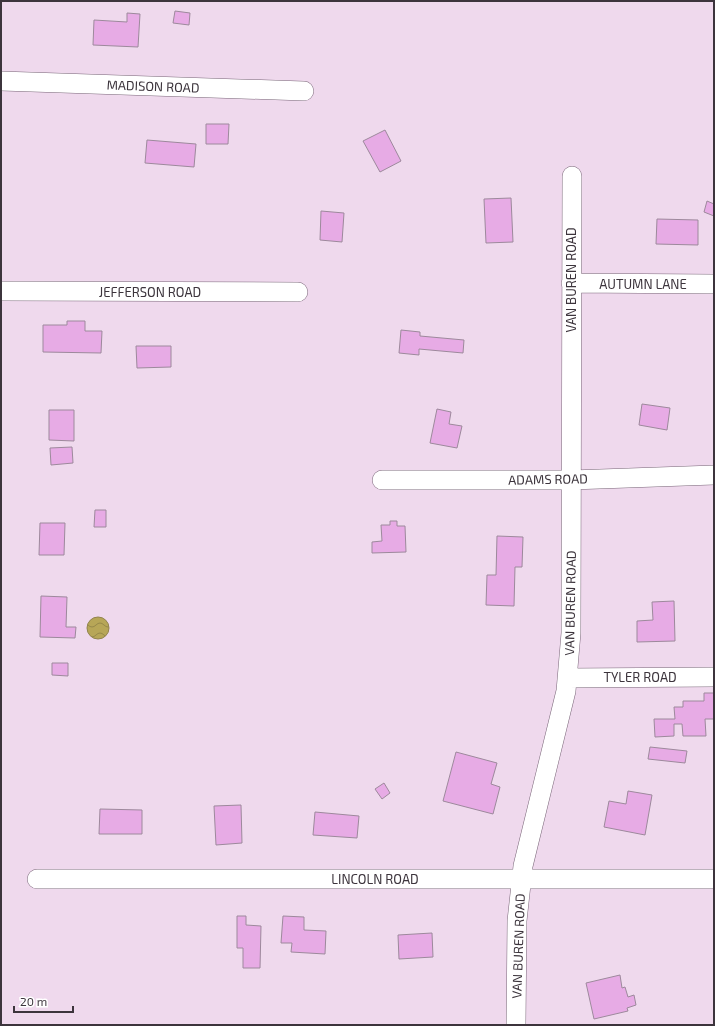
<svg xmlns="http://www.w3.org/2000/svg" width="715" height="1026" font-family="'Exo 2',sans-serif">
<defs>
<pattern id="water-waves" width="16" height="10" patternUnits="userSpaceOnUse"><rect width="16" height="10" fill="#b7a657"/><path d="M0 5q4-4 8 0t8 0" fill="none" stroke="#968849"/></pattern>
</defs>
<rect width="100%" height="100%" fill="#efd9ed"/>
<path fill="url(#water-waves)" stroke="#92844f" d="M87 628a11 11 0 1 1 22 0a11 11 0 1 1-22 0Z"/>
<path fill="#e7abe5" stroke="#9d899c" d="M175 11 190 13 189 25 173 23Z
M127 13 140 14 138 47 93 45 94 20 127 22Z
M206 124H229L228 144H206Z
M385 130 401 161 380 172 363 141Z
M147 140 196 144 194 167 145 163Z
M511 198 513 242 486 243 484 199Z
M707 201 714 204V216L704 212Z
M321 211 344 213 342 242 320 240Z
M657 219 698 220V245L656 244Z
M67 321H85V331H102L101 353 43 352V325H67Z
M401 330 420 332V336L464 340 463 353 419 349V355L399 353Z
M136 346H171V367L137 368Z
M642 404 670 408 667 430 639 425Z
M437 409 451 412 449 424 462 426 457 448 430 443Z
M49 410H74V441L49 440Z
M72 447 73 463 51 465 50 448Z
M95 510H106V527H94Z
M390 521H397V526H405L406 552 372 553V542L382 541 381 525H390Z
M40 523H65L64 555H39Z
M497 536 523 537 522 567H515L514 606 486 605 487 575H496Z
M41 596 67 597 66 627H76L75 638 40 637Z
M674 601 675 641 637 642V621L653 620 652 602Z
M52 663H68V676L52 675Z
M704 693H714V719H705L706 736H683L682 724H674V736L655 737 654 719H675L674 707H683V701H704Z
M650 747 687 751 685 763 648 759Z
M456 752 497 763 491 784 500 787 493 814 443 801Z
M384 783 390 793 382 799 375 789Z
M628 791 652 795 645 835 604 827 609 801 626 804Z
M241 805 242 843 216 845 214 806Z
M100 809 142 810V834H99Z
M315 812 359 816 357 838 313 835Z
M237 916H246V925L261 926 260 968H243V948H237Z
M283 916 304 917V930L326 931 325 954 291 952 292 943H281Z
M432 933 433 957 399 959 398 935Z
M620 975 622 988 625 987 628 997 634 995 636 1005 627 1008 628 1011 594 1019 586 983Z"/>
<g fill="none" stroke-linecap="round" stroke-linejoin="round">
<g stroke="#796678" stroke-width="20">
<path id="minor" d="M1 81 304 91
M571 283 714 284
M1 291 298 292
M382 480H571L714 475
M567 678 714 677
M37 879H714
M516 1025 517 921 523 866 566 691 571 633 572 176"/>
</g>
<use href="#minor" stroke="#fff" stroke-width="19"/>
</g>
<g text-anchor="middle" dominant-baseline="central" stroke-width="3" stroke-linejoin="round" paint-order="stroke">
<g font-size="13" fill="#3c343c" stroke="#fff">
<text transform="translate(153 86) rotate(2)">MADISON ROAD</text>
<text transform="translate(571 280) rotate(-90)">VAN BUREN ROAD</text>
<text x="643" y="284">AUTUMN LANE</text>
<text x="150" y="292">JEFFERSON ROAD</text>
<text transform="translate(548 479) rotate(-1)">ADAMS ROAD</text>
<text transform="translate(570 603) rotate(-89)">VAN BUREN ROAD</text>
<text x="640" y="677">TYLER ROAD</text>
<text x="375" y="879">LINCOLN ROAD</text>
<text transform="translate(518 946) rotate(-88)">VAN BUREN ROAD</text>
</g>
</g>
<rect width="715" height="1026" fill="none" stroke="#3c343c" stroke-width="4"/>
<path d="M14 1006v6h59v-6" fill="none" stroke="#3c343c" stroke-width="2"/>
<text x="20" y="1006" font-size="12" fill="#3c343c" stroke="#ffffff" stroke-width="3" paint-order="stroke">20 m</text>
</svg>
